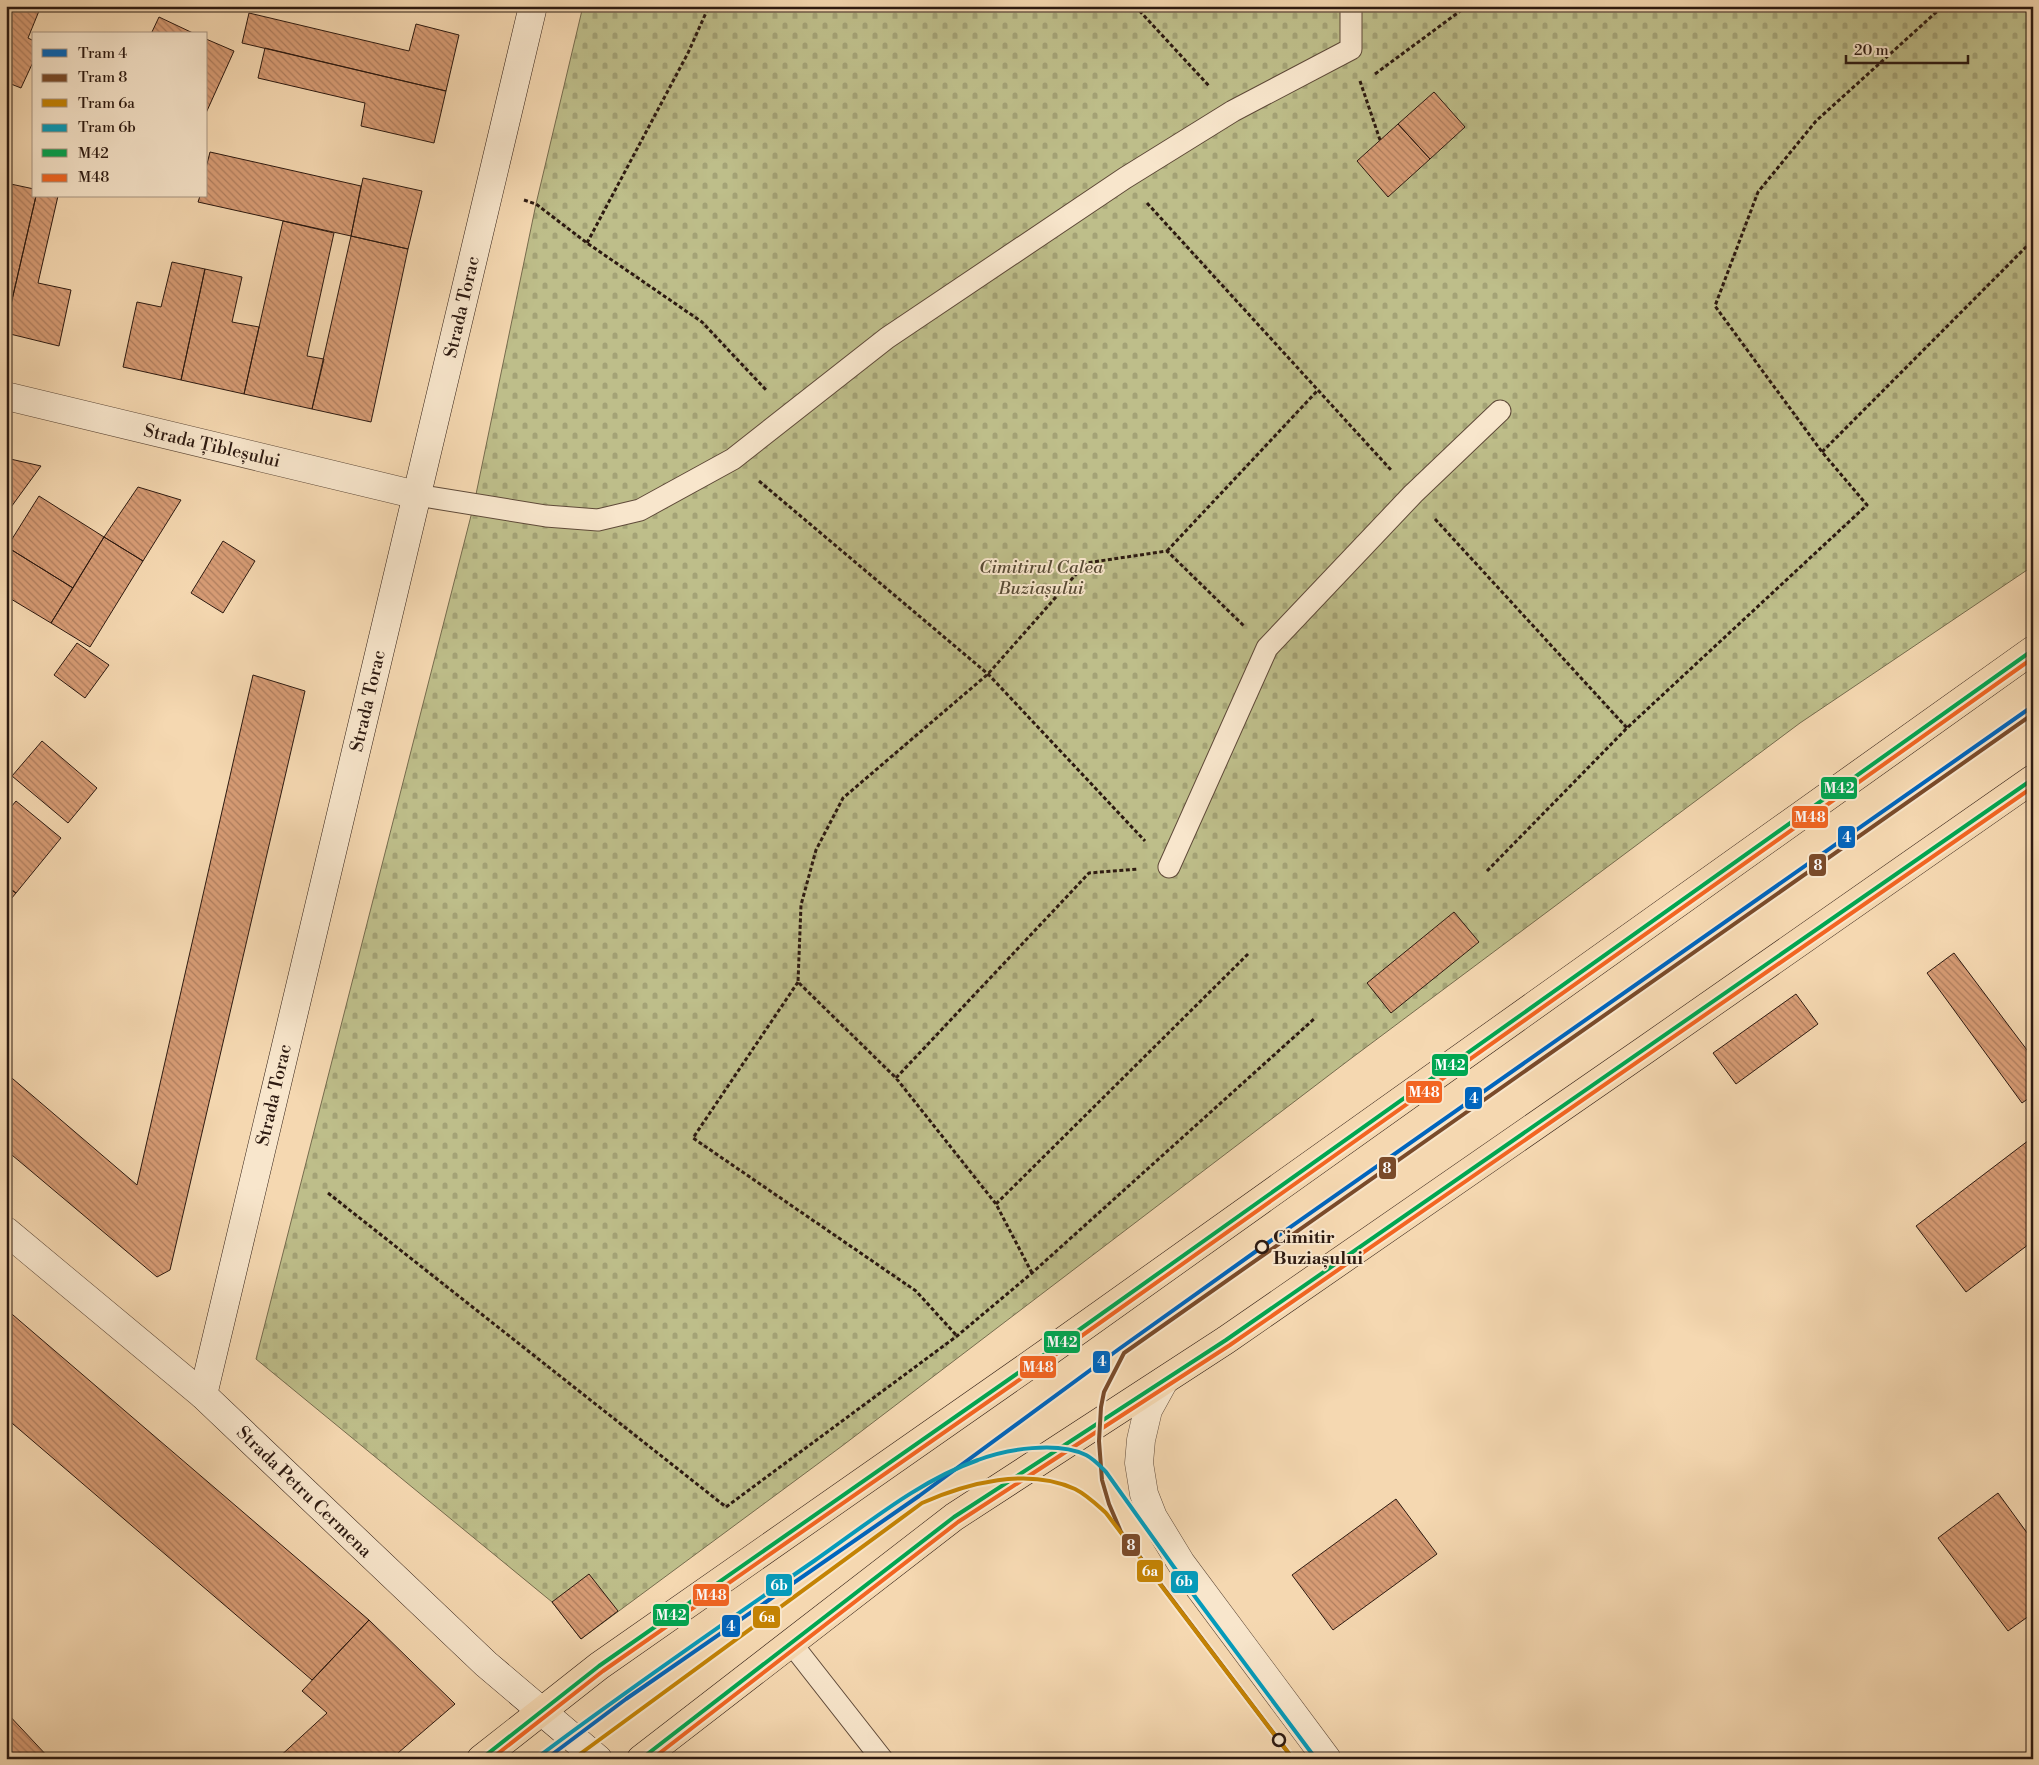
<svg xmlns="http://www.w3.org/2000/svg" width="2039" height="1765" font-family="'Libre Bodoni',serif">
<defs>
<pattern id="cemetery-stones" width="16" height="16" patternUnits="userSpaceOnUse" patternTransform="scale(1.25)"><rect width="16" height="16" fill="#bebe8a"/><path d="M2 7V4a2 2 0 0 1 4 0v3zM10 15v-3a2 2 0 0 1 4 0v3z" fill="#a4a376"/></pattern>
<pattern id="building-back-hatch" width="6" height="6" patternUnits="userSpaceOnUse" patternTransform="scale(1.25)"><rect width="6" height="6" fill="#d79c75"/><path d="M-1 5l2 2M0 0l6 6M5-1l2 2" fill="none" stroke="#af7e5f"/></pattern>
</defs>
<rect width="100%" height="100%" fill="#f5d8b1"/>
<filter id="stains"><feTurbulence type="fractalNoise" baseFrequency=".004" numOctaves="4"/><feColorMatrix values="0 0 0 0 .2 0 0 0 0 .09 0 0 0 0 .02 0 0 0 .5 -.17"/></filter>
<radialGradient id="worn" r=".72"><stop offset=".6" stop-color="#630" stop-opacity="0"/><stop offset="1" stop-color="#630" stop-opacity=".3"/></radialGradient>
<path fill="url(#cemetery-stones)" stroke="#766c4e" d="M583 6H2033V566L1800 723 1349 1060 842 1446 581 1639 552 1602 256 1359 474 504 536 204Z"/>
<path fill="url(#building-back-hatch)" stroke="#2d1a11" d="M6 6H41L28 38 34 41V60L21 88 6 82Z
M249 13 409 51 416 24 459 35 446 91 242 43Z
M159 17 195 34H151Z
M206 39 234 51 206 113Z
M265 48 446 91 434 143 361 126 365 103 258 78Z
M1434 92 1465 127 1430 159 1398 124Z
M1398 124 1430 159 1388 197 1357 161Z
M210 152 361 186 351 236 198 202 200 196H206V168Z
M363 178 422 191 408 249 351 236Z
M6 183 34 189V196H36L6 326Z
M36 196H58L38 283 71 290 59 346 6 333V326Z
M283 221 334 233 307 356 324 359 312 409 244 394Z
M351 236 408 249 371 422 312 409Z
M172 262 205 269 181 380 123 367 137 302 161 307Z
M205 269 242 277 232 322 259 327 244 394 181 380Z
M6 458 41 466 6 514Z
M138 487 181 500 143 561 104 537Z
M39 496 104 537 73 588 7 547Z
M104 537 143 561 90 647 51 623Z
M223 541 255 561 223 613 191 593Z
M7 547 73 588 51 623 6 596Z
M77 643 109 665 85 698 54 675Z
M253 675 305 691 170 1270 157 1277 6 1150V1073L137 1185Z
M42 741 97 788 68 823 12 776Z
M16 801 61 838 16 893 6 886V813Z
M6 886 16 893 6 905Z
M1454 912 1479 942 1391 1013 1367 983Z
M1954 953 2033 1058V1095L2022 1103 1927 973Z
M1796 994 1818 1024 1736 1084 1713 1053Z
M2033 1137V1241L1966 1292 1916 1226Z
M6 1309 369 1620 312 1680 6 1418Z
M1998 1493 2033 1541V1613L2008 1631 1938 1538Z
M1396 1499 1437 1554 1333 1630 1292 1575Z
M589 1574 618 1611 581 1639 552 1602Z
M369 1620 455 1704 391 1759H277L327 1713 302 1691Z
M6 1712 50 1759H6Z"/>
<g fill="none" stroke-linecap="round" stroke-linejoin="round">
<g stroke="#5f4a39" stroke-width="23">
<path id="lane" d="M417 495 546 516 598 520 640 510 733 459 887 338 1125 178 1233 111 1351 49V6
M1169 867 1267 648 1413 494 1500 411
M791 1643 882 1759"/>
</g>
<g stroke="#5f4a39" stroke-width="29">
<path id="street" d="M6 396 417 495
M6 1231 203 1395
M1164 1381 1148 1410 1141 1440 1139 1463 1144 1494 1153 1517 1181 1563 1327 1759"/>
</g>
<g stroke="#2d1a11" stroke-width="29">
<path id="secondary" d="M533 6 203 1395 486 1664 598 1759"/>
</g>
<g stroke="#2d1a11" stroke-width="29">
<path id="primary" d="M481 1759 599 1666 1048 1352 2033 650
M641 1759 954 1517 1226 1340 1645 1050 2033 779"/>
</g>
<path stroke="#2d1a11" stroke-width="3" stroke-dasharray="4 2.5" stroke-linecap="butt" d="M1135 6 1210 87
M1375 74 1467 6
M1360 81 1380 140
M524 200 536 204 587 243 702 322 767 391
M1147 203 1391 470
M587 243 688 53 709 6
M1822 452 2033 240
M759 481 988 674 1145 841
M1435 519 1627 728
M1167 551 1318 390
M1487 871 1627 728 1867 505 1822 452 1715 306 1758 192 1816 121 1943 6
M798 982 693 1138 916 1291 957 1336
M896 1078 1089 873 1138 869
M328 1193 726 1507 957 1336 1032 1273 1314 1019
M996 1204 1249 953
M1032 1273 996 1204 896 1078 798 982 801 905 816 850 843 798 988 674 1086 563 1167 551 1245 627"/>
<use href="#lane" stroke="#f8e6cc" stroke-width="21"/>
<use href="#street" stroke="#f8e6cc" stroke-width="28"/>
<use href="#secondary" stroke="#f8e6cc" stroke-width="28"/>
<use href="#primary" stroke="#f5d8b1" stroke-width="28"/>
<g stroke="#f8e6cc" stroke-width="8">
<path id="bus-1" d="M481 1759 599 1666 1048 1352 2033 650
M641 1759 954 1517 1226 1340 2033 779"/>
</g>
<g stroke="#f8e6cc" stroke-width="8">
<path id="bus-2" d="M491 1759 603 1671 1052 1357 2033 658
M652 1759 958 1522 1230 1345 2033 787"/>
</g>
<use href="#bus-1" stroke="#00a651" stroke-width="4"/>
<use href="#bus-2" stroke="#f26522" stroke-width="4"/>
<g stroke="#f8e6cc" stroke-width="8">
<path id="tram-1" d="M546 1759 626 1699 919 1496 1119 1349 1262 1247 2033 706"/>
</g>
<g stroke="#f8e6cc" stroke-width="8">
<path id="tram-2" d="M1290 1755 1121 1532 1109 1504 1102 1480 1099 1441 1101 1407 1104 1392 1124 1353 2033 714"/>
</g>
<g stroke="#f8e6cc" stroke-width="8">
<path id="tram-3" d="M580 1754 922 1503C967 1483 1028 1467 1075 1489 1087 1495 1096 1504 1106 1513L1290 1755"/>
</g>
<g stroke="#f8e6cc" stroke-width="8">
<path id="tram-4" d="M542 1754C631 1687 723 1624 814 1561 866 1525 918 1481 978 1460 1007 1449 1057 1441 1086 1455 1094 1459 1100 1466 1106 1472L1196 1598 1313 1755"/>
</g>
<use href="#tram-1" stroke="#0065bd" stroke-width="4"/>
<use href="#tram-2" stroke="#7a4b2a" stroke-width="4"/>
<use href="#tram-3" stroke="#c48304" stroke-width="4"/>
<use href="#tram-4" stroke="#049bbb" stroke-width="4"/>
</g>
<g fill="#f8e6cc" stroke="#2d1a11" stroke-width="2.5">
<circle cx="1262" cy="1247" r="6"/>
<circle cx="1279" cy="1740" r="6"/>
</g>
<g text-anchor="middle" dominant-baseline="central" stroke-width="4" stroke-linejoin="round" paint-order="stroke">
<g font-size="18" fill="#2d1a11" stroke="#f8e6cc">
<text transform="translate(462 307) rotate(-77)">Strada Torac</text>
<text transform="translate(212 446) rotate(13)">Strada Țibleșului</text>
<text transform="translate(368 701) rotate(-77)">Strada Torac</text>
<text transform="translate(274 1095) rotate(-77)">Strada Torac</text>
<text transform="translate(304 1492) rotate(44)">Strada Petru Cermena</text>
</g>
<g font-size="18" font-style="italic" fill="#584b35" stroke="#f8e6cc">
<text x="1041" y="567">Cimitirul Calea<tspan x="1041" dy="21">Buziașului</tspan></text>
</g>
<g font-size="18" font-weight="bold" fill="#2d1a11" stroke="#f8e6cc" text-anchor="start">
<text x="1273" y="1237">Cimitir<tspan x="1273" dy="21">Buziașului</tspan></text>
</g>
</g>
<g stroke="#f8e6cc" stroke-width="2">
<rect x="1820" y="776" width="38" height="24" rx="5" fill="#00a651"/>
<rect x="1791" y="805" width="38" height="24" rx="5" fill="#f26522"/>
<rect x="1837" y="825" width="19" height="24" rx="5" fill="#0065bd"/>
<rect x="1808" y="853" width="19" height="24" rx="5" fill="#7a4b2a"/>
<rect x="1431" y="1053" width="38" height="24" rx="5" fill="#00a651"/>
<rect x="1405" y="1080" width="38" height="24" rx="5" fill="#f26522"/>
<rect x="1464" y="1086" width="19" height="24" rx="5" fill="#0065bd"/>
<rect x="1378" y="1156" width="19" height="24" rx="5" fill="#7a4b2a"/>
<rect x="1043" y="1330" width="38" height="24" rx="5" fill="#00a651"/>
<rect x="1092" y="1350" width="19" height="24" rx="5" fill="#0065bd"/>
<rect x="1019" y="1355" width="38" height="24" rx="5" fill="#f26522"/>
<rect x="1121" y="1533" width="20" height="24" rx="5" fill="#7a4b2a"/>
<rect x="1136" y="1559" width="28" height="24" rx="5" fill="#c48304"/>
<rect x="1170" y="1570" width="29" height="24" rx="5" fill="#049bbb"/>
<rect x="765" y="1573" width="28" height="24" rx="5" fill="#049bbb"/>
<rect x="692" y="1583" width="38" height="24" rx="5" fill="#f26522"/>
<rect x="652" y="1603" width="38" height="24" rx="5" fill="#00a651"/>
<rect x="752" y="1605" width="29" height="24" rx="5" fill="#c48304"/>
<rect x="721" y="1614" width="20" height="24" rx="5" fill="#0065bd"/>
</g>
<g font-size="14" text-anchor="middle" font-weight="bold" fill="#fff">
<text x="1839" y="793">M42</text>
<text x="1810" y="822">M48</text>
<text x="1847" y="842">4</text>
<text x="1818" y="870">8</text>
<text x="1450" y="1070">M42</text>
<text x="1424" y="1097">M48</text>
<text x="1474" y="1103">4</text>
<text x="1387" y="1173">8</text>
<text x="1062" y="1347">M42</text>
<text x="1102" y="1366">4</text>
<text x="1038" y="1372">M48</text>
<text x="1131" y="1550">8</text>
<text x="1150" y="1576">6a</text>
<text x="1184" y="1586">6b</text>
<text x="779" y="1590">6b</text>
<text x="711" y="1600">M48</text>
<text x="671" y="1620">M42</text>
<text x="767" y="1622">6a</text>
<text x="731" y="1631">4</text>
</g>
<rect width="2039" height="1765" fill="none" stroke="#f5d8b1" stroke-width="25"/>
<rect x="8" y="8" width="2024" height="1750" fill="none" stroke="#2d1a11" stroke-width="2.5"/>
<rect x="12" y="12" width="2014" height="1740" fill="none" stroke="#2d1a11"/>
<rect x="32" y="32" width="175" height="165" fill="#f8e6cc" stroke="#a79481"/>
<rect x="42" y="49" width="25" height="8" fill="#0065bd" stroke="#a79481"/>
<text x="78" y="58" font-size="15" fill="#2d1a11">Tram 4</text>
<rect x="42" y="74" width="25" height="8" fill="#7a4b2a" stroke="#a79481"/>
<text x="78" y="82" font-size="15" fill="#2d1a11">Tram 8</text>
<rect x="42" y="99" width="25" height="8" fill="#c48304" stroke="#a79481"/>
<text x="78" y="108" font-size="15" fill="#2d1a11">Tram 6a</text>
<rect x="42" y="124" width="25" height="8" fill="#049bbb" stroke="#a79481"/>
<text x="78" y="132" font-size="15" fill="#2d1a11">Tram 6b</text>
<rect x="42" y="149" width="25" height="8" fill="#00a651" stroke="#a79481"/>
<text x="78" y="158" font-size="15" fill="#2d1a11">M42</text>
<rect x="42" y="174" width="25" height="8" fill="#f26522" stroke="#a79481"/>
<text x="78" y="182" font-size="15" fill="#2d1a11">M48</text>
<path d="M1846 55v8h122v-8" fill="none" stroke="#2d1a11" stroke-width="2.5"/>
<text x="1854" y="55" font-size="15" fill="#2d1a11" stroke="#f8e6cc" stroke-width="4" paint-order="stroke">20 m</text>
<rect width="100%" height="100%" filter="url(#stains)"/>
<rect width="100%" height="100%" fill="url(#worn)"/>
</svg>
